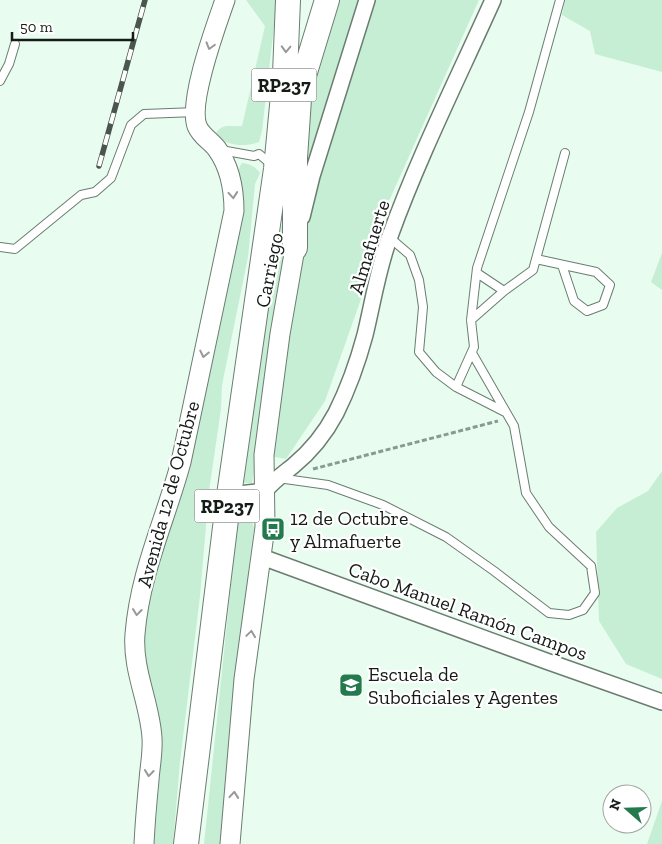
<svg xmlns="http://www.w3.org/2000/svg" width="662" height="844" font-family="'Zilla Slab',serif">
<rect width="100%" height="100%" fill="#e8fdef"/>
<path fill="#c6eed4" d="M246 0H277L262 131 259 142C243 148 228 145 214 136 222 122 228 127 242 126L265 26Z
M339 0H363L299 209 308 104Z
M372 0H479L380 221 361 299 325 401 286 459 270 456 301 241Z
M565 0H662V72L595 54 590 31 562 15Z
M242 163C249 163 256 167 260 173L255 184 248 257 222 385 221 409 209 491 200 596 180 762 173 844H154L160 771 159 744 141 647V618C173 501 207 385 232 266 236 247 243 222 244 203 245 189 232 176 242 163Z
M289 182 290 251 252 483H241L257 368Z
M662 253V290L651 282Z
M662 471V679L626 664 599 621 596 532 617 508 648 491Z
M239 508 247 510 254 527 249 565 227 809 221 844H204Z
M662 801V844H647Z"/>
<g fill="none" stroke-linecap="round" stroke-linejoin="round">
<g stroke="#6b7d71" stroke-width="10">
<path id="service" d="M0 81 9 64 15 44
M221 150 254 156 259 154 272 165
M389 237 410 255 419 280 423 307 419 352 436 372 456 387 474 347 471 320 477 268 529 112 560 0
M0 247 15 249 81 195 95 192 111 178 131 125 144 114 196 112
M536 259 596 272 610 285 603 305 587 311 574 301 562 265
M477 273 504 291
M471 320 504 291 533 270 565 153
M456 387 505 412
M278 478 328 485 383 505 446 537 494 571 549 613 569 615 583 610 595 593 591 566 549 527 526 493 514 426 472 353"/>
</g>
<g stroke="#6b7d71" stroke-width="18">
<path id="minor" d="M302 217 312 176 367 0
M229 495 265 491C273 481 283 474 293 466 310 452 326 432 336 413 348 389 358 361 365 335 373 302 378 268 390 236 419 156 458 78 493 0
M262 557 546 661 662 702"/>
</g>
<g stroke="#6b7d71" stroke-width="21">
<path id="tertiary" d="M144 844C145 823 147 801 149 780 150 766 153 752 152 738 150 703 132 670 135 634 140 572 165 521 181 462L234 211C234 190 230 167 217 149 211 141 201 136 197 126 188 101 216 26 225 0
M230 844 244 679 265 527 264 455 280 334 295 248"/>
</g>
<g stroke="#6b7d71" stroke-width="26">
<path id="primary" d="M292 115 327 0
M295 248V158L299 99
M186 844 229 495 276 169 285 74 288 0"/>
</g>
<path stroke="#8b9a90" stroke-width="3" stroke-dasharray="5 2.5" stroke-linecap="butt" d="M313 469 498 421"/>
<use href="#service" stroke="#fff" stroke-width="8"/>
<use href="#minor" stroke="#fff" stroke-width="15"/>
<use href="#tertiary" stroke="#fff" stroke-width="19"/>
<use href="#primary" stroke="#fff" stroke-width="24"/>
<g stroke="#4a554d" stroke-width="5.5">
<path id="rail" d="M99 166 145 0"/>
</g>
<use href="#rail" stroke="#fff" stroke-width="4" stroke-dasharray="11" stroke-linecap="butt"/>
</g>
<defs><path id="oneway-chevron" d="M-2-3.5L2.5 0L-2 3.5" fill="none" stroke-width="1.6" stroke-linecap="round" stroke-linejoin="round" transform="scale(1.25)"/></defs>
<g stroke="#969997">
<use href="#oneway-chevron" transform="translate(210 46) rotate(106)"/>
<use href="#oneway-chevron" transform="translate(286 49) rotate(92)"/>
<use href="#oneway-chevron" transform="translate(233 195) rotate(85)"/>
<use href="#oneway-chevron" transform="translate(204 354) rotate(102)"/>
<use href="#oneway-chevron" transform="translate(137 612) rotate(97)"/>
<use href="#oneway-chevron" transform="translate(251 634) rotate(-82)"/>
<use href="#oneway-chevron" transform="translate(149 773) rotate(96)"/>
<use href="#oneway-chevron" transform="translate(234 795) rotate(-85)"/>
</g>
<defs>
<g id="bus-square" transform="scale(1.25)"><rect x="-9" y="-9" width="18" height="18" rx="4" fill="#227a4d" stroke="#fff"/><path d="M-5-6H5V4H4V6H2V4H-2V6H-4V4H-5ZM-3.5-4V0h7V-4ZM-3.5 1.2v1.5H-2V1.2ZM2 1.2v1.5H3.5V1.2Z" fill="#fff"/></g>
<g id="university-square" transform="scale(1.25)"><rect x="-9" y="-9" width="18" height="18" rx="4" fill="#227a4d" stroke="#fff"/><path d="M0-5L7-2L0 1L-7-2ZM-4 1L0 2.5L4 1V4Q0 6-4 4Z" fill="#fff"/></g>
</defs>
<g fill-rule="evenodd">
<use href="#bus-square" x="273" y="529"/>
<use href="#university-square" x="351" y="685"/>
</g>
<g text-anchor="middle" dominant-baseline="central" stroke-width="4.5" stroke-linejoin="round" paint-order="stroke">
<g fill="#fff" stroke="#5b605d" stroke-width="1">
<rect x="251.5" y="68.5" width="65" height="33" rx="4"/>
<rect x="194.5" y="489.5" width="65" height="33" rx="4"/>
</g>
<g font-size="19" font-weight="bold" fill="#151c17">
<text x="284" y="85">RP237</text>
<text x="227" y="506">RP237</text>
</g>
<g font-size="20" fill="#151c17" stroke="#fff">
<text transform="translate(369 247) rotate(-73)">Almafuerte</text>
<text transform="translate(269 270) rotate(-79)">Carriego</text>
<text transform="translate(168 494) rotate(-75)">Avenida 12 de Octubre</text>
<text transform="translate(468 611) rotate(20)">Cabo Manuel Ramón Campos</text>
</g>
<g font-size="20" fill="#151c17" stroke="#fff" text-anchor="start">
<text x="290" y="518">12 de Octubre<tspan x="290" dy="23">y Almafuerte</tspan></text>
<text x="368" y="674">Escuela de<tspan x="368" dy="23">Suboficiales y Agentes</tspan></text>
</g>
</g>
<g transform="translate(627 809) rotate(290)"><circle r="24" fill="#ffffff" stroke="#a1a4a2"/>
<path d="M0-4L9 19L0 12L-9 19Z" fill="#227a4d"/>
<text y="-8" font-size="14" font-weight="bold" text-anchor="middle" fill="#151c17">N</text>
</g>
<path d="M12 32v8h121v-8" fill="none" stroke="#151c17" stroke-width="2.5"/>
<text x="20" y="32" font-size="15" fill="#151c17" stroke="#ffffff" stroke-width="4" paint-order="stroke">50 m</text>
</svg>
